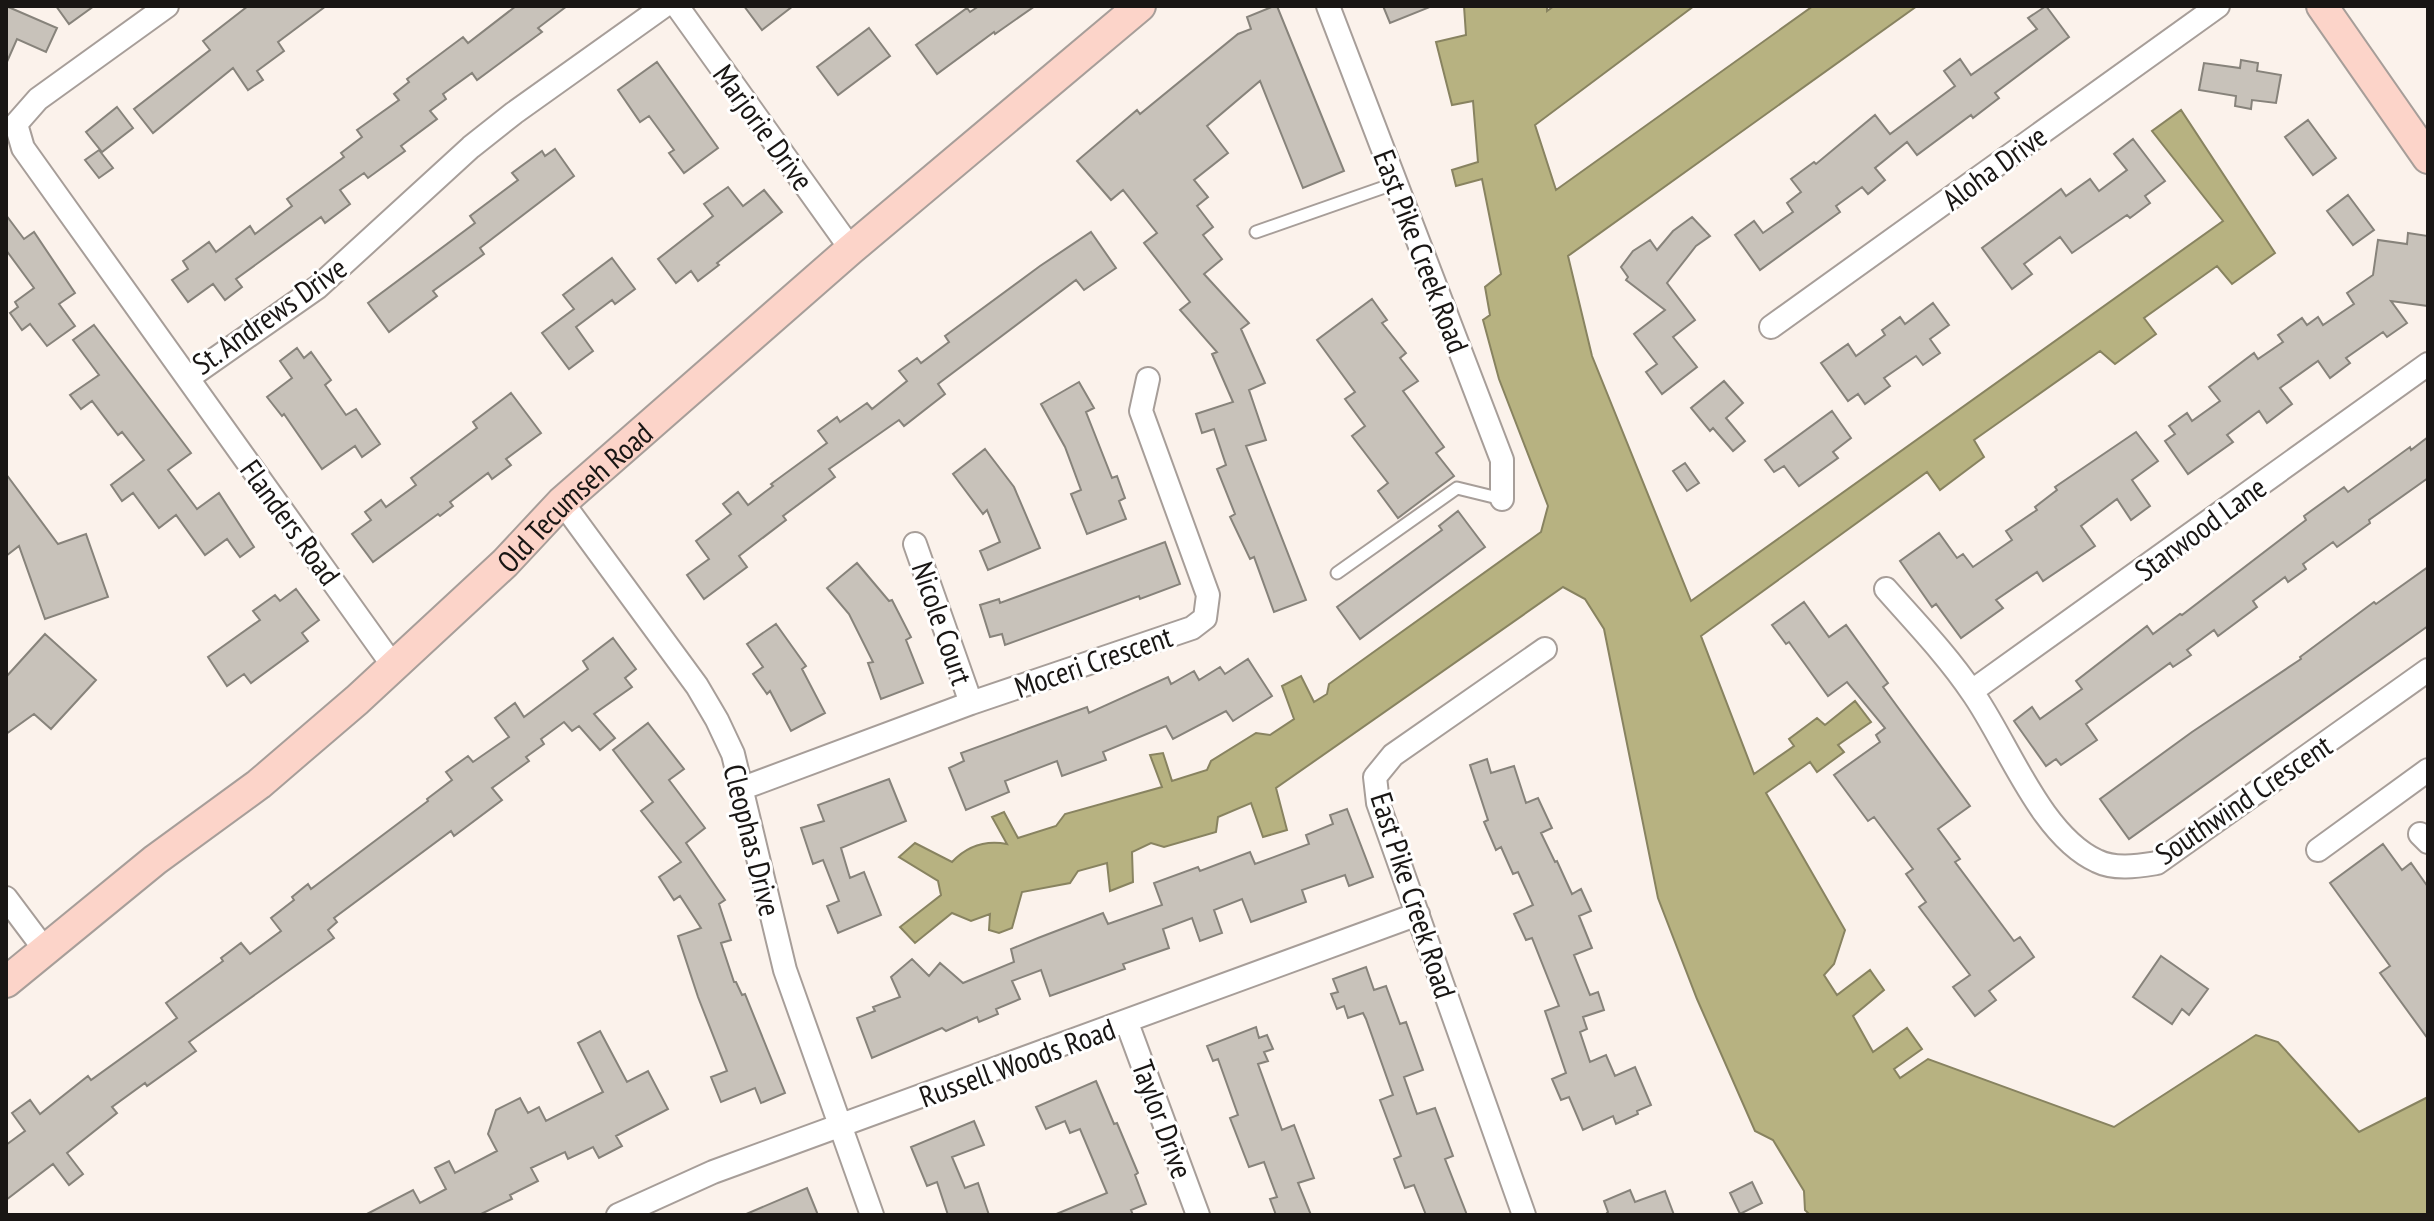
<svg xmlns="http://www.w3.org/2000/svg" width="2434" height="1221" font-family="'PT Sans Narrow',sans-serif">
<rect width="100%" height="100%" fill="#fbf2eb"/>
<path fill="#b7b281" stroke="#888360" stroke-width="2" d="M1464 6H1547V11L1554 6H1694L1535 125 1556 190 1813 6H1917L1568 256 1592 356 1691 601 2223 221 2152 131 2181 110 2275 253 2232 284 2217 266 2144 318 2156 334 2115 364 2100 351 1974 440 1984 457 1940 490 1927 472 1701 636 1754 774 1794 746 1789 739 1817 718 1825 725 1855 701 1871 722 1838 745 1844 752 1817 772 1810 762 1766 793 1845 930 1834 964 1824 975 1837 995 1870 970 1884 990 1853 1016 1873 1052 1907 1028 1922 1049 1894 1069 1900 1078 1928 1059 2114 1127 2256 1035 2278 1042 2359 1132 2428 1097V1215H1810L1805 1210 1804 1191 1773 1140 1755 1131 1697 999 1658 898 1604 629 1585 599 1563 587 1276 788 1287 830 1263 837 1251 803 1218 817 1216 832 1164 847 1151 843 1132 852 1133 882 1110 891 1107 863 1078 871 1070 883 1022 892 1012 928 999 933 989 930 990 914 971 921 952 913 915 943 900 927 941 895 938 881 899 857 915 843 952 862C967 846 986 840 1007 844L992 817 1004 812 1018 838 1056 826 1065 814 1162 787 1150 755 1163 753 1172 781 1207 770 1211 761 1256 733 1270 735 1294 719 1282 686 1301 676 1314 702 1327 694 1329 684 1541 532 1548 506 1499 379 1483 320 1490 315 1485 287 1501 274 1482 179 1456 186 1452 170 1478 162 1473 101 1452 105 1436 42 1466 35Z"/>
<path fill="#c8c2ba" stroke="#87837b" stroke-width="2" d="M6 6 57 28 46 52 17 39 6 64Z
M56 6H94L69 24Z
M248 6H326L278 42 284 51 257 71 263 80 248 90 233 68 153 133 134 109 210 50 203 41Z
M516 6H567L538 28 542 32 477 80 472 73 443 94 446 99 430 111 437 119 401 146 405 151 368 178 364 173 340 190 350 204 325 223 321 217 236 279 242 287 225 300 213 284 188 302 172 280 188 269 183 261 209 242 216 252 250 226 255 234 292 206 287 199 344 157 341 153 362 137 357 130 399 100 394 94 409 82 407 79 463 37 468 43Z
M744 6H793L762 30Z
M979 6H1035L995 34 994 32 937 74 916 45 967 8 970 12Z
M1274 6H1277L1344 171 1303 188 1260 81 1207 126 1228 153 1194 180 1208 197 1197 206 1213 227 1203 235 1222 259 1204 274 1249 323 1241 329 1265 383 1249 390 1266 440 1246 446 1306 600 1274 612 1254 557 1250 559 1230 517 1235 514 1217 469 1226 465 1214 429 1202 433 1196 414 1233 402 1212 354 1217 352 1180 310 1190 302 1144 243 1157 233 1123 190 1111 200 1077 161 1137 110 1140 114 1238 34 1251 29 1247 17Z
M1383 6H1429L1430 7 1390 23Z
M2046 6 2069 37 1995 93 1999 98 1973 118 1971 115 1917 155 1907 142 1875 168 1885 180 1868 194 1862 187 1836 206 1840 212 1760 270 1735 235 1754 221 1763 233 1793 212 1787 203 1801 192 1791 179 1814 162 1816 164 1875 115 1890 134 1955 86 1944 71 1960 59 1971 75 2037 29 2028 18Z
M869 28 890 56 838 95 817 67Z
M2241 60 2258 63 2257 71 2281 75 2276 103 2252 100 2251 109 2235 106 2236 96 2199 90 2204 63 2240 68Z
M657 62 718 148 684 173 669 153 674 150 649 116 640 122 618 90Z
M117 107 133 128 102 152 86 132Z
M2308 120 2336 158 2313 175 2285 137Z
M2133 139 2165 181 2145 196 2150 203 2130 218 2127 215 2072 253 2060 237 2024 264 2032 274 2012 289 1982 248 2061 189 2066 196 2090 179 2099 191 2127 170 2114 154Z
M555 149 574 176 480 248 484 254 433 291 437 296 389 332 368 303 475 223 470 216 518 180 512 173 542 151 545 156Z
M99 150 113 168 99 178 85 160Z
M728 187 743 206 764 190 782 212 717 263 719 265 698 281 691 271 676 283 658 259 713 216 704 204Z
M2348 195 2374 230 2353 245 2327 211Z
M6 215 24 239 34 232 75 293 59 304 75 326 47 346 30 324 22 330 10 313 18 307 15 302 34 288 6 250Z
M1692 217 1710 236 1696 246 1667 283 1695 320 1673 337 1697 367 1662 394 1646 372 1657 364 1634 334 1665 310 1626 280 1628 277 1621 267 1633 251 1650 240 1657 250 1673 231Z
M1091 232 1116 268 1084 290 1076 280 938 384 945 394 904 426 899 420 829 469 835 477 783 516 786 520 739 556 747 567 704 599 687 575 709 559 696 541 731 514 723 504 738 492 748 505 773 486 771 484 827 443 818 431 837 417 840 422 867 403 872 409 907 381 899 371 917 358 921 363 949 342 945 336 1040 266Z
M2408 233 2428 236V306L2391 301 2407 323 2387 337 2383 332 2346 358 2350 363 2330 378 2318 361 2280 388 2292 404 2267 423 2259 411 2227 435 2233 442 2188 474 2165 441 2175 434 2169 426 2187 413 2192 421 2220 401 2209 387 2254 353 2258 359 2283 342 2278 335 2302 318 2307 325 2318 317 2323 325 2354 304 2347 293 2373 275 2378 240 2407 244Z
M612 258 635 289 615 304 612 300 576 327 593 351 569 369 542 333 574 309 563 295Z
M1372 299 1387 320 1382 323 1406 353 1400 358 1418 381 1403 391 1444 447 1436 453 1454 476 1398 518 1378 491 1388 483 1352 436 1365 426 1345 399 1355 392 1317 340Z
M1933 303 1949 325 1930 339 1940 353 1923 365 1916 356 1884 378 1890 386 1865 404 1858 394 1848 401 1821 363 1848 344 1856 356 1885 335 1882 330 1900 317 1905 324Z
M94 325 191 453 168 470 197 509 219 493 254 547 240 557 227 539 205 555 176 515 159 528 133 493 122 501 111 485 144 460 122 432 118 435 92 401 81 409 70 395 99 375 73 340Z
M297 348 304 358 311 352 331 380 325 385 346 415 356 409 380 444 362 457 355 446 322 469 284 414 282 416 267 397 292 378 280 361Z
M1724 381 1743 403 1726 418 1745 441 1733 451 1713 428 1710 431 1691 408Z
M1079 382 1094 408 1086 412 1112 478 1117 476 1125 498 1119 501 1126 519 1087 534 1071 494 1081 490 1065 447 1041 404Z
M511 393 541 433 506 459 511 465 492 479 488 473 450 502 453 506 440 516 438 514 373 562 352 534 371 520 365 512 381 500 386 507 416 485 411 478 477 428 473 422Z
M1832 411 1851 438 1833 452 1838 458 1799 486 1784 466 1774 472 1765 460Z
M2136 432 2158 461 2132 480 2150 506 2131 520 2117 499 2081 526 2095 546 2043 581 2037 572 1996 600 2003 608 1961 638 1936 604 1932 607 1900 561 1939 533 1957 558 1963 554 1973 567 2012 540 2006 531 2037 510 2035 507 2057 490 2055 487Z
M2428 437V478L2369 520 2370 523 2337 547 2333 542 2303 564 2306 569 2288 582 2285 577 2253 601 2257 607 2218 636 2214 630 2187 650 2191 655 2173 667 2170 663 2086 724 2097 740 2061 765 2056 759 2046 766 2014 721 2032 707 2040 719 2082 689 2076 681 2147 626 2153 634 2180 614 2182 615 2306 520 2304 516 2344 487 2348 492 2410 447 2411 450Z
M985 449 1014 487 1040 548 988 570 980 551 1000 542 987 510 983 514 953 474Z
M1685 463 1699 483 1687 491 1673 471Z
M6 474 58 544 86 534 108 597 45 619 19 546 6 556Z
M1458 511 1485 547 1360 639 1337 607 1442 530 1439 526Z
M1165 542 1180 584 1140 599 1139 596 1005 645 1002 634 990 637 980 605 999 599 1000 603Z
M857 563 889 601 892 600 911 637 906 640 923 683 881 699 868 663 873 662 849 614 827 588Z
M2428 567V626L2129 839 2100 799 2192 732 2301 659 2300 657 2374 602 2376 604Z
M296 589 319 620 302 633 308 641 251 683 244 674 227 686 208 657 260 620 253 611 275 595 280 601Z
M1804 602 1829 637 1846 625 1888 683 1883 687 1970 806 1938 829 1960 859 1955 862 2014 941 2020 937 2034 957 1989 991 1996 1000 1975 1016 1953 987 1970 975 1919 907 1926 902 1906 874 1913 869 1874 817 1868 821 1834 775 1880 742 1876 735 1885 728 1847 682 1828 696 1789 642 1786 644 1772 625Z
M776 624 806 666 802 669 825 713 791 731 770 691 767 694 753 674 763 667 747 644Z
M45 634 96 680 51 729 34 714 6 734V677Z
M613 638 636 669 625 678 632 687 594 714 615 738 600 750 579 726 572 731 564 722 541 739 544 744 526 757 529 761 492 788 502 800 454 836 451 831 334 918 337 922 328 930 334 938 189 1042 196 1051 147 1086 145 1083 112 1107 117 1113 67 1153 83 1174 69 1185 53 1164 6 1200V1145L25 1131 12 1113 30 1100 40 1114 88 1076 91 1080 177 1018 166 1003 223 961 221 958 241 943 250 954 281 931 271 918 294 900 292 897 308 884 311 889 428 801 427 799 452 780 446 772 468 756 473 762 509 737 495 718 515 703 524 717 588 669 583 661Z
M1248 659 1272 696 1233 721 1226 711 1173 739 1166 726 1103 752 1106 760 1062 776 1057 761 1005 781 1009 792 966 810 949 768 964 761 961 753 1087 707 1089 713 1168 677 1171 684 1194 671 1199 680 1220 667 1225 674Z
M648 723 684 769 669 780 705 828 686 843 725 900 719 904 731 940 721 943 734 982H736L742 995 745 994 785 1093 761 1103 755 1088 721 1102 711 1077 727 1071 698 997 678 936 701 928 680 896 674 900 659 877 681 862 641 811 653 802 613 750Z
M1487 759 1491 773 1514 766 1526 803 1538 798 1552 828 1541 833 1555 862 1557 861 1572 894 1581 889 1591 911 1579 916 1592 948 1574 955 1590 995 1598 992 1604 1010 1583 1017 1587 1029 1580 1032 1590 1062 1606 1055 1615 1076 1635 1067 1651 1105 1637 1111 1638 1114 1616 1124 1613 1116 1583 1130 1569 1097 1561 1100 1552 1079 1566 1073 1545 1011 1559 1006 1532 938 1526 940 1514 914 1533 905 1518 872 1513 874 1501 847 1496 850 1484 822 1488 820 1470 765Z
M889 779 906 821 841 848 850 878 864 872 881 915 838 933 827 906 839 901 823 860 813 864 801 828 824 821 818 805Z
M1347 809 1373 877 1349 886 1345 875 1302 890 1306 902 1251 922 1242 899 1214 910 1222 933 1200 941 1192 918 1163 929 1169 948 1123 964 1125 969 1050 996 1041 970 1012 981 1020 999 996 1009 998 1014 979 1022 977 1017 946 1031 942 1028 872 1058 857 1018 875 1011 873 1007 900 997 891 977 912 959 929 976 940 963 963 983 1014 962 1011 949 1038 938 1103 913 1108 924 1162 905 1154 883 1198 867 1200 871 1250 852 1255 864 1309 844 1306 835 1333 824 1330 815Z
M2383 844 2402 870 2411 863 2428 887V1039L2380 973 2390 966 2330 883Z
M2161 956 2208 989 2189 1015 2182 1009 2172 1024 2133 997Z
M1366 967 1374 990 1386 986 1400 1024 1406 1022 1423 1070 1404 1077 1417 1114 1435 1108 1453 1156 1445 1159 1467 1215H1426L1414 1185 1405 1188 1394 1159 1401 1156 1380 1100 1393 1095 1366 1019 1363 1013 1348 1018 1344 1006 1337 1009 1331 994 1338 992 1333 979Z
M1256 1027 1259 1038 1267 1035 1273 1049 1264 1052 1268 1061 1258 1064 1282 1130 1294 1125 1314 1178 1298 1183 1311 1215H1276L1270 1199 1277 1197 1264 1162 1249 1167 1230 1118 1238 1115 1218 1059 1213 1061 1207 1046Z
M600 1031 627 1082 648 1071 668 1109 616 1136 622 1146 599 1158 593 1147 568 1159 565 1152 531 1168 538 1181 510 1195 512 1199 479 1215H365L413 1190 420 1203 446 1189 435 1168 449 1161 455 1173 497 1151 488 1134 496 1110 520 1098 528 1113 539 1107 546 1121 603 1092 578 1043Z
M1096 1081 1114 1124 1117 1123 1138 1173 1135 1175 1146 1204 1131 1210 1133 1215H1054L1107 1193 1080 1129 1070 1133 1065 1121 1046 1129 1036 1107Z
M974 1121 984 1145 952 1157 965 1188 978 1183 989 1215H948L937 1182 927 1186 911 1147Z
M1752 1182 1762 1203 1740 1214 1730 1193Z
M807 1188 818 1215H744Z
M1630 1190 1635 1202 1665 1191 1674 1215H1605L1608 1212 1604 1201Z"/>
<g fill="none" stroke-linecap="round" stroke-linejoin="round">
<g stroke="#a79e99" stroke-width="15">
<path id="lane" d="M1256 232 1396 183
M1337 573 1457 488 1502 499"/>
</g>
<g stroke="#a79e99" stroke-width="26">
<path id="street" d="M167 6 38 99 16 124 23 148 394 667
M677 6 851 249
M1328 6 1502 460V499
M1771 327 2218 6
M188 378 318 287 471 147 514 113 664 6
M562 502 697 686 717 720 733 754 785 970 872 1215
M915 544 971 703
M1886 589C1915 622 1947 655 1972 692 2007 741 2040 835 2097 861 2115 870 2138 866 2157 863L2428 670
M1972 691 2428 364
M743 788 971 703 1192 628 1205 618 1208 595 1141 411 1148 379
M2420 834 2428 842
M2318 850 2428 770
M6 898 45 950
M1127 1023 1198 1215
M618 1215 713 1172 1418 914
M1524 1215 1378 803 1375 777 1393 755 1545 649"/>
</g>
<g stroke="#a79e99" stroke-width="34">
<g id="secondary">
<path d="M2322 6 2428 158"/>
<path id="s1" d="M6 982 155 860 259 784 357 700 505 563 562 502 851 249 1140 6"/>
</g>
</g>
<use href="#lane" stroke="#fff" stroke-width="11"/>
<use href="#street" stroke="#fff" stroke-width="22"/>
<use href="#secondary" stroke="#fcd4c9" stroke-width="30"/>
</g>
<g text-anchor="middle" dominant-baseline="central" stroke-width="6" stroke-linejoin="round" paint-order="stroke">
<g font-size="30" fill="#191614" stroke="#fff">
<text transform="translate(764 127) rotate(54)">Marjorie Drive</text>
<text transform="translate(1994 167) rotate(-36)">Aloha Drive</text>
<text transform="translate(1422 251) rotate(69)">East Pike Creek Road</text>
<text transform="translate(269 315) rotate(-35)">St. Andrews Drive</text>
<text stroke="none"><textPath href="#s1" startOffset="748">Old Tecumseh Road</textPath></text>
<text transform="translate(291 522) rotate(54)">Flanders Road</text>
<text transform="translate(2200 528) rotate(-36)">Starwood Lane</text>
<text transform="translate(943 623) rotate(71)">Nicole Court</text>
<text transform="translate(1093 661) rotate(-19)">Moceri Crescent</text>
<text transform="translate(2243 799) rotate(-34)">Southwind Crescent</text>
<text transform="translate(753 840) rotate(76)">Cleophas Drive</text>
<text transform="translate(1414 895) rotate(72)">East Pike Creek Road</text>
<text transform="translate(1017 1062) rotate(-20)">Russell Woods Road</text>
<text transform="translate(1163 1119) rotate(70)">Taylor Drive</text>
</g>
</g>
<rect width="2434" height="1221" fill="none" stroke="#191614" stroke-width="16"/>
</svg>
